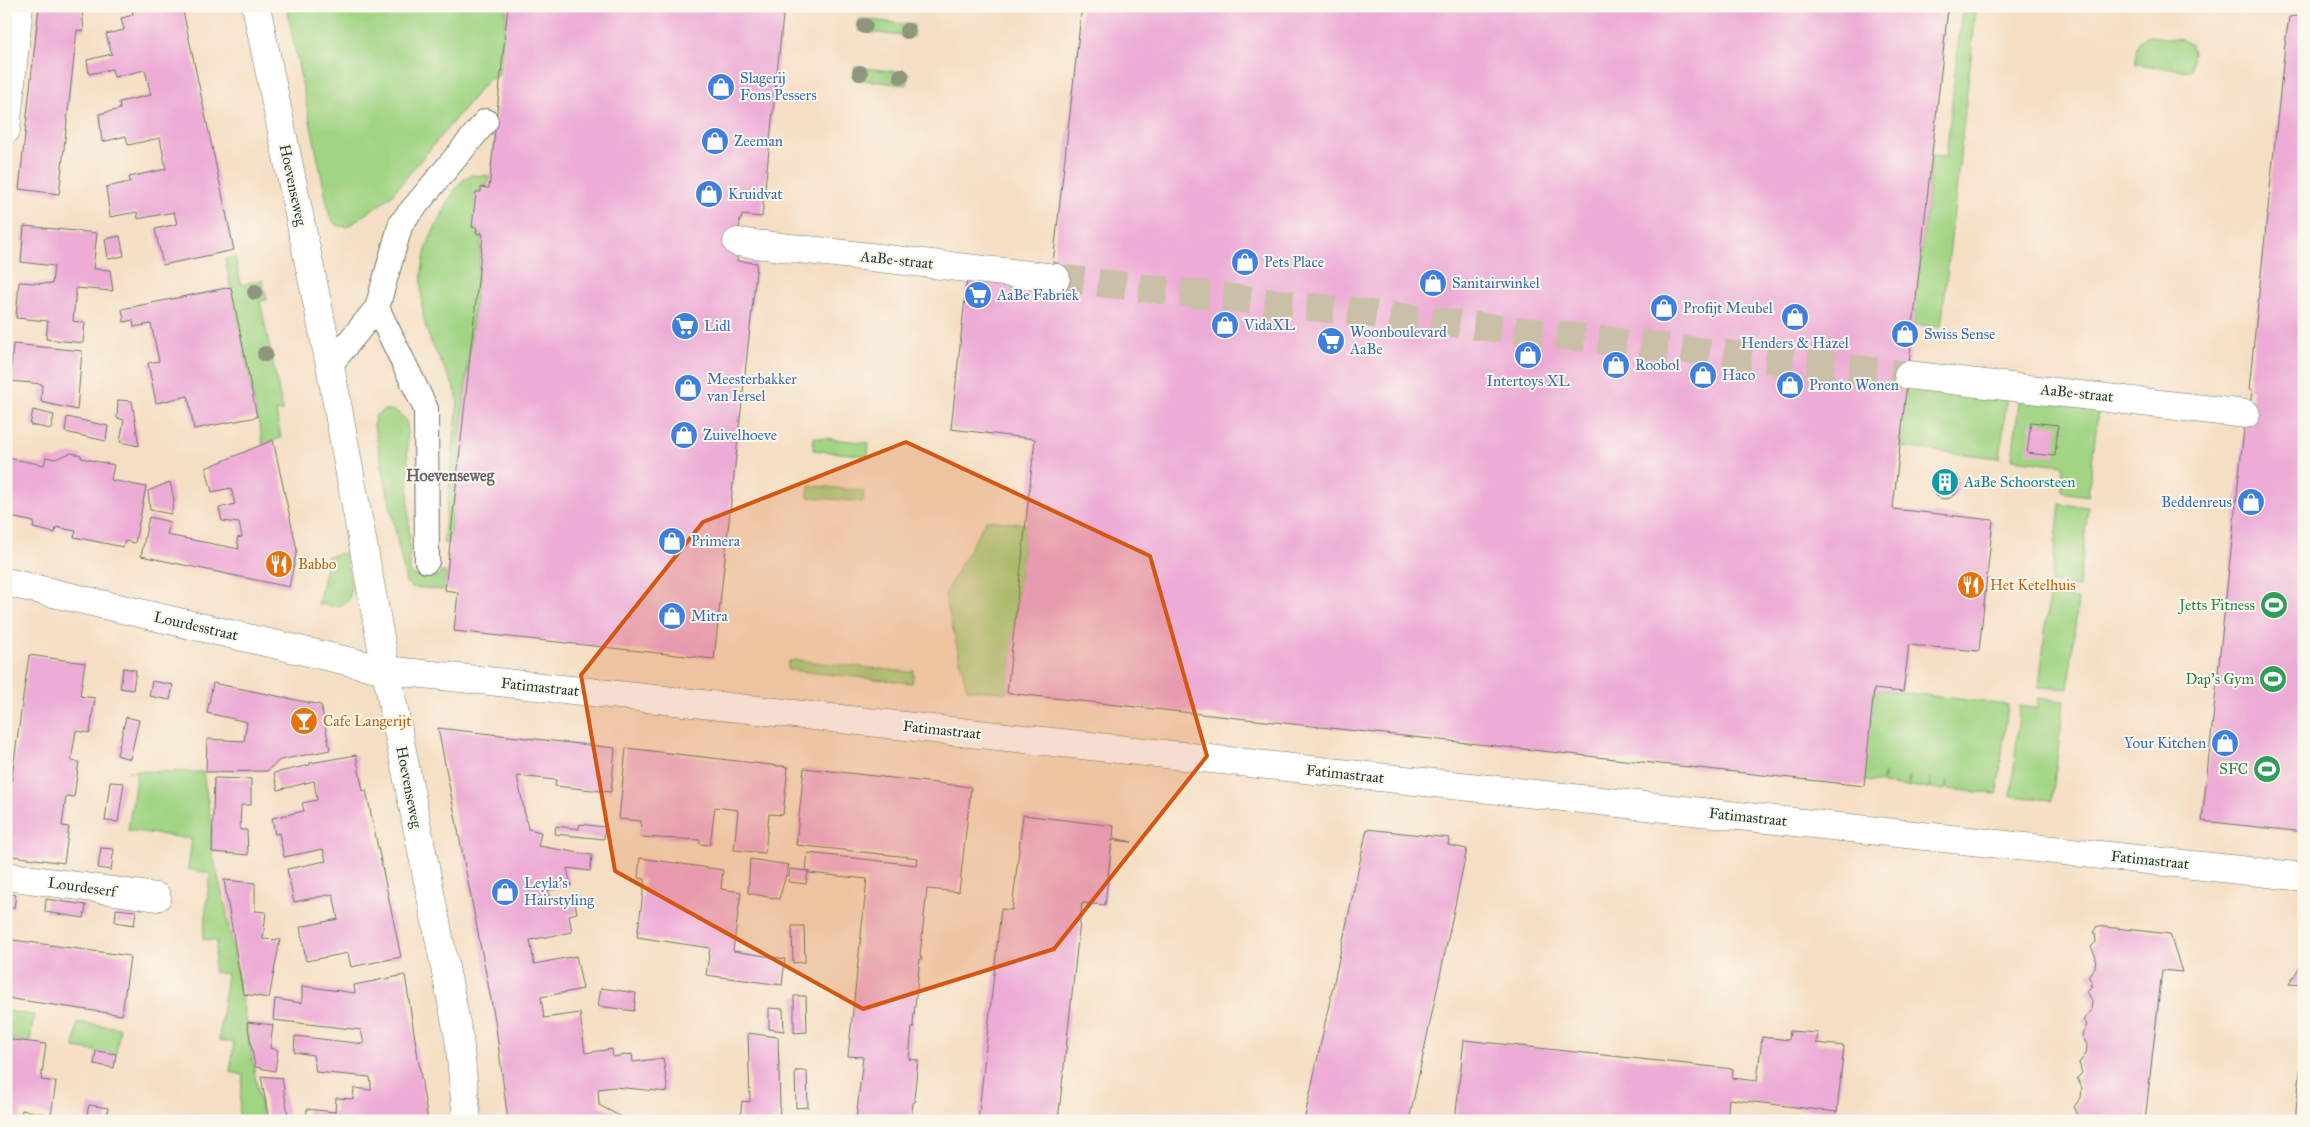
<svg xmlns="http://www.w3.org/2000/svg" width="2310" height="1127" font-family="'IM FELL Great Primer',serif">
<rect width="100%" height="100%" fill="#fbf7ec"/>
<filter id="ink" filterUnits="userSpaceOnUse"><feTurbulence type="fractalNoise" baseFrequency=".02" numOctaves="2"/><feDisplacementMap in="SourceGraphic" scale="10" xChannelSelector="R" yChannelSelector="G"/><feConvolveMatrix kernelMatrix="1 2 1 2 8 2 1 2 1" color-interpolation-filters="sRGB"/></filter>
<filter id="wash" filterUnits="userSpaceOnUse"><feTurbulence type="fractalNoise" baseFrequency=".0096" numOctaves="4" result="noise"/><feDisplacementMap in="SourceGraphic" scale="20" xChannelSelector="R" yChannelSelector="G"/><feGaussianBlur stdDeviation="1.12" result="paint"/><feColorMatrix in="noise" values="0 0 0 0 0 0 0 0 0 0 0 0 0 0 0 0 0 1.4 0 .05"/><feComposite in="paint" operator="in"/></filter>
<g filter="url(#wash)">
<rect width="100%" height="100%" fill="#f5dfc4"/>
<path fill="#a1d483" stroke="#60885c" d="M286 6H507L499 75 487 81 390 197 347 227 336 225 330 217Z
M1962 9 1976 11 1941 328 1913 324 1932 156 1946 157Z
M860 19 914 25 913 37 858 31Z
M2150 36 2182 40 2191 44 2193 53 2191 71 2136 64C2135 52 2136 38 2150 36Z
M855 67 909 73 907 85 854 79Z
M471 175 489 176 487 188 481 187 476 233H482L449 543H443L458 401 456 392C449 375 439 360 432 344 418 314 418 268 430 238 434 229 439 220 444 211 451 198 457 181 471 175Z
M235 257 241 285 262 280 267 300 260 301 283 411 276 412 281 438 263 444 225 259Z
M1906 384 2007 394 2000 458 1900 447Z
M2020 395 2099 404 2088 496 2062 492 2063 465 2012 459Z
M384 410C394 409 404 414 407 424L410 572C416 578 429 578 437 577L441 572 446 573 443 590 411 587 406 582 374 426 375 416Z
M814 437 869 443 868 456 813 450Z
M809 485 864 491 863 502 808 497Z
M2060 504 2088 507 2079 587 2051 583Z
M986 520 1026 524 1007 693 967 689 945 596 948 587Z
M344 553C350 583 364 614 318 604L328 556Z
M2049 595 2078 599 2068 689 2039 687Z
M794 660 910 672 914 670 912 683 788 670V662Z
M1874 689 2008 705 1997 794 1947 789V779L1945 790 1931 789 1930 778 1929 789 1909 786 1910 776H1909L1908 787 1883 784 1884 773 1881 783 1863 781Z
M2038 698 2064 701 2052 800 2011 796 2020 706 2037 708Z
M128 771 203 772 212 828V852L226 909 263 1121H238L243 1075 230 1072 234 1043 219 1040 227 974 213 972 217 941 203 939 210 873 188 869 192 839 128 830 137 772Z
M6 1011 34 1015 30 1042 6 1039Z
M78 1022 120 1028 116 1054 74 1048Z"/>
<g id="blocks">
<path fill="#edacd5" d="M39 6H81L82 8 84 31 77 30 59 194 19 189Z
M131 6H182L234 250 163 265 155 229 177 224 174 212 138 219 137 212 110 217 106 187 130 182 129 177 166 169 160 138 128 145 126 136 102 142 99 114 120 109 119 102 151 95 145 70 114 77 112 69 89 74 87 60 112 54 106 34 124 30 121 18 133 15Z
M508 6H784L762 217 742 215 741 219H740L737 261 757 263 714 659 454 631 458 592 445 590 483 234 476 233 477 228 472 227 476 192H481V187L489 188Z
M1082 6H1935L1948 8 1893 509 1993 520 1979 651 1909 645 1903 692 1874 689 1864 786 1007 693 1035 439 951 429 967 280 1054 287 1058 263H1053Z
M2297 16 2304 17V832L2202 821 2245 419 2249 420 2252 389H2249L2285 45 2289 17Z
M24 226 97 233 93 269 110 270 113 291 76 288 73 321 85 323 83 343 46 339 48 321 16 318 19 282 52 284 54 266 21 262Z
M120 236 124 256 108 259 105 239Z
M231 287 257 417 194 429 188 396 156 403 148 363 159 361 151 324 134 327 133 320 124 322 122 309Z
M13 344 82 351 77 410 41 402 42 384 10 381Z
M118 400 132 401 139 446 120 442 124 420 117 418Z
M33 410 54 415 51 429 30 425Z
M67 417 108 426 106 441 65 432Z
M2031 422 2058 425 2055 456 2027 453Z
M273 440 297 550 289 587 141 556 149 517 170 522 167 535 239 549 237 538 242 537 239 523 222 521 219 508 235 504 231 488 212 492 206 468Z
M71 453 81 455V458L114 465 111 480 146 487 135 543 125 541 123 547 74 537 76 531 56 527 55 533 33 528 34 522 6 516V468L8 458 44 465 46 457 55 459Z
M1931 485a14 14 0 1 1 28 0a14 14 0 1 1-28 0Z
M170 482 174 500 171 514 150 510 148 491Z
M29 655 85 663 80 696 95 698 90 733 76 731 71 761 79 762 74 797 66 796 62 826 69 827 64 863 6 855V818Z
M123 668 136 670 133 690 120 688Z
M152 681 173 685 170 700 149 696Z
M213 683 321 705 330 750 280 760 267 771 206 772 207 739 244 741 247 722 207 713Z
M126 717 139 720 130 759 117 755Z
M438 728 615 748 611 792 555 786 556 780 517 776 528 829 541 832 538 846 592 855 590 871 567 868 571 886 548 890 550 902 574 898 577 913 569 915 572 932 530 940 534 964 576 956 583 989 541 997 544 1018 580 1013 585 1053 612 1049 613 1057 632 1054 633 1062 663 1058 668 1092 614 1087 598 1089 599 1105 625 1119 508 1121 495 1020Z
M626 748 788 767 783 815 769 814 765 853 734 850 738 810 730 809 715 807 710 845 700 844V840L640 837 641 821 619 819Z
M356 755 363 791 366 790 401 957 351 967 348 953 306 961 300 927 338 919 333 894 294 902 287 869 326 861 323 849 284 857 279 833 275 834 272 818 304 811 302 803 317 800 314 781 278 790 274 773 310 765V763Z
M804 768 971 787 959 892 927 889 920 955 922 959H920L913 1024 914 1028H912L909 1059 918 1060 914 1099 916 1101 913 1103 911 1121H856L863 1057 848 1056 867 879 809 873V871L806 870 808 853 917 865 918 858 796 845Z
M214 778 251 779V805H241L240 830H247L248 855 212 852Z
M110 782 124 783 118 822 105 821Z
M1023 815 1114 826 1113 838 1132 842 1112 840 1105 905 1082 903 1058 1121H978L1001 909 1012 910Z
M580 824 605 827 604 839 555 834 556 826 579 829Z
M1367 829 1449 838 1448 845 1467 849 1409 1121H1304Z
M101 848 114 849 111 870 98 868Z
M640 858 723 870 721 889 741 892 733 951 785 959 782 985 706 975 710 948 637 937 645 879 638 878Z
M750 859 789 865 779 899 748 893Z
M790 869 808 871 806 884 788 882Z
M224 880 255 883V911L266 912 263 939 280 940 269 998 243 994Z
M6 893 16 895 14 908 6 907Z
M46 899 86 905 84 918 45 912Z
M116 909 136 911 134 925 115 922Z
M792 926H804L805 962 793 963Z
M2097 926 2170 934 2182 972 2162 970 2145 1121H2075L2077 1113 2074 1107 2081 1098 2082 1088 2077 1078 2082 1073 2079 1063 2086 1054 2087 1045 2082 1035 2087 1025 2083 1020 2091 1011 2092 1001 2087 991 2092 986 2090 985 2092 982 2088 976 2095 967 2096 957 2091 947 2096 942 2095 933H2093Z
M6 939 130 956 122 1015 6 998Z
M2304 960V985L2289 984Z
M405 975 428 1121H306L307 1109 335 1112 336 1098 353 1099 354 1088 371 1090V1085L370 1077 316 1072 313 1055 294 1052 295 1036 364 1044 361 1030 273 1020 275 999 302 1003V986L355 993 354 985Z
M601 988 636 993 634 1011 598 1006Z
M794 996H806L807 1032 794 1033Z
M769 1008 783 1009 784 1031 769 1029Z
M247 1022 273 1025 270 1048 278 1050 275 1071 255 1067Z
M1790 1031 1818 1033 1816 1043 1844 1046 1837 1112 1729 1099 1727 1121H1455L1464 1040 1733 1069 1732 1078 1757 1081 1762 1037 1789 1040Z
M748 1033 778 1037 780 1105 779 1121H740L742 1101 750 1102Z
M6 1039 46 1044 41 1080 56 1082 51 1115 22 1110 20 1121H6Z
M96 1051 116 1054 114 1068 94 1064Z
M2302 1053 2304 1121H2295L2299 1083Z
M795 1071H807L808 1107 796 1108Z
M261 1076 282 1078 289 1121H269Z
M89 1105 108 1108 106 1121 86 1119Z"/>
</g>
</g>
<g filter="url(#ink)">
<use href="#blocks" fill-opacity="0" stroke="#6a7666" stroke-width="1"/>
<g fill="none" stroke-linecap="round" stroke-linejoin="round">
<path stroke="#cabfa7" stroke-width="28" stroke-dasharray="28 14" stroke-linecap="butt" d="M1056 278 1908 375"/>
<g stroke="#6a7666" stroke-width="26">
<path id="service" d="M377 308 426 409 427 561
M330 365 377 308 401 223 486 121"/>
</g>
<g stroke="#6a7666" stroke-width="29">
<path id="pedestrian" d="M737 242 1056 278
M1908 375 2246 414"/>
</g>
<g stroke="#6a7666" stroke-width="29">
<path id="minor" d="M256 6 330 365 386 670 459 1038 467 1121
M6 130 19 6
M6 582 386 670 2304 877
M6 876 157 897"/>
</g>
<use href="#service" stroke="#fff" stroke-width="24"/>
<use href="#pedestrian" stroke="#fff" stroke-width="28"/>
<use href="#minor" stroke="#fff" stroke-width="28"/>
</g>
<g fill="#8e967e">
<circle cx="865" cy="26" r="8"/>
<circle cx="907" cy="31" r="8"/>
<circle cx="860" cy="73" r="8"/>
<circle cx="901" cy="76" r="8"/>
<circle cx="255" cy="292" r="8"/>
<circle cx="265" cy="354" r="8"/>
</g>
</g>
<path fill="#d45610" fill-opacity="0.2" stroke="#d45610" stroke-width="4" stroke-linejoin="round" d="M906 442 1150 556 1207 756 1054 949 863 1009 615 871 581 675 703 522Z"/>
<defs>
<g id="shop-disc" transform="scale(1.4375)"><circle r="9.5" fill="#3f7fe0" stroke="#fbf7ec"/><path d="M-5-2.5h2.3a2.7 3.5 0 0 1 5.4 0H5L5.5 6h-11ZM-1.5-2.5h3a1.5 2.3 0 0 0-3 0Z" fill="#fff"/></g>
<g id="supermarket-disc" transform="scale(1.4375)"><circle r="9.5" fill="#3f7fe0" stroke="#fbf7ec"/><path d="M-6-5.5h2.5l.6 2H6L4.5 2H-2.5L-4.4-4H-6ZM-1.5 3.2a1.3 1.3 0 1 0 .1 0ZM3 3.2a1.3 1.3 0 1 0 .1 0Z" fill="#fff"/></g>
<g id="building-disc" transform="scale(1.4375)"><circle r="9.5" fill="#0f9aa8" stroke="#fbf7ec"/><path d="M-4-6H4V6H1V3H-1V6H-4ZM-2.5-4.3h1.7v1.8h-1.7ZM.8-4.3h1.7v1.8H.8ZM-2.5-1h1.7V.8h-1.7ZM.8-1h1.7V.8H.8Z" fill="#fff"/></g>
<g id="restaurant-disc" transform="scale(1.4375)"><circle r="9.5" fill="#e8710a" stroke="#fbf7ec"/><path d="M-5-6h1v4h1v-4h1v4h1v-4h1v5L-1.5 .5V6h-2V.5L-5-1ZM5-6V6H3V1.5H1.5Q1.5-4 5-6Z" fill="#fff"/></g>
<g id="stadium-disc" transform="scale(1.4375)"><circle r="9.5" fill="#2e9e5b" stroke="#fbf7ec"/><path d="M0-5a6.5 5 0 1 0 0 10a6.5 5 0 1 0 0-10ZM-3.5-1.8h7v3.6h-7Z" fill="#fff"/></g>
<g id="bar-disc" transform="scale(1.4375)"><circle r="9.5" fill="#e8710a" stroke="#fbf7ec"/><path d="M-6-5H6L.8 .8V4.5H3.5V6h-7V4.5H-.8V.8Z" fill="#fff"/></g>
</defs>
<g fill-rule="evenodd">
<use href="#shop-disc" x="721" y="87"/>
<use href="#shop-disc" x="715" y="141"/>
<use href="#shop-disc" x="709" y="194"/>
<use href="#shop-disc" x="1245" y="262"/>
<use href="#shop-disc" x="1433" y="283"/>
<use href="#supermarket-disc" x="978" y="295"/>
<use href="#shop-disc" x="1664" y="308"/>
<use href="#shop-disc" x="1795" y="317"/>
<use href="#shop-disc" x="1225" y="325"/>
<use href="#supermarket-disc" x="685" y="326"/>
<use href="#shop-disc" x="1905" y="334"/>
<use href="#supermarket-disc" x="1331" y="341"/>
<use href="#shop-disc" x="1528" y="355"/>
<use href="#shop-disc" x="1616" y="365"/>
<use href="#shop-disc" x="1703" y="375"/>
<use href="#shop-disc" x="1790" y="385"/>
<use href="#shop-disc" x="688" y="388"/>
<use href="#shop-disc" x="684" y="435"/>
<use href="#building-disc" x="1945" y="482"/>
<use href="#shop-disc" x="2251" y="502"/>
<use href="#shop-disc" x="672" y="541"/>
<use href="#restaurant-disc" x="279" y="564"/>
<use href="#restaurant-disc" x="1971" y="585"/>
<use href="#stadium-disc" x="2274" y="605"/>
<use href="#shop-disc" x="672" y="616"/>
<use href="#stadium-disc" x="2273" y="679"/>
<use href="#bar-disc" x="304" y="721"/>
<use href="#shop-disc" x="2225" y="743"/>
<use href="#stadium-disc" x="2267" y="769"/>
<use href="#shop-disc" x="505" y="892"/>
</g>
<g text-anchor="middle" dominant-baseline="central" stroke-width="4" stroke-linejoin="round" paint-order="stroke">
<g font-size="15" fill="#366cbe" stroke="#fbf7ec" text-anchor="start">
<text x="740" y="78">Slagerij<tspan x="740" dy="17">Fons Pessers</tspan></text>
<text x="734" y="141">Zeeman</text>
<text x="728" y="194">Kruidvat</text>
<text x="1264" y="262">Pets Place</text>
<text x="1452" y="283">Sanitairwinkel</text>
<text x="997" y="295">AaBe Fabriek</text>
<text x="1683" y="308">Profijt Meubel</text>
<text x="1244" y="325">VidaXL</text>
<text x="704" y="326">Lidl</text>
<text x="1350" y="332">Woonboulevard<tspan x="1350" dy="17">AaBe</tspan></text>
<text x="1924" y="334">Swiss Sense</text>
<text x="1795" y="343" text-anchor="middle">Henders &amp; Hazel</text>
<text x="1635" y="365">Roobol</text>
<text x="1722" y="375">Haco</text>
<text x="707" y="379">Meesterbakker<tspan x="707" dy="17">van Iersel</tspan></text>
<text x="1528" y="381" text-anchor="middle">Intertoys XL</text>
<text x="1809" y="385">Pronto Wonen</text>
<text x="703" y="435">Zuivelhoeve</text>
<text x="2232" y="502" text-anchor="end">Beddenreus</text>
<text x="691" y="541">Primera</text>
<text x="691" y="616">Mitra</text>
<text x="2206" y="743" text-anchor="end">Your Kitchen</text>
<text x="524" y="883">Leyla's<tspan x="524" dy="17">Hairstyling</tspan></text>
</g>
<g font-size="15" fill="#1f3d34" stroke="#fbf7ec">
<text transform="translate(293 185) rotate(78)">Hoevenseweg</text>
<text transform="translate(897 260) rotate(6)">AaBe-straat</text>
<text transform="translate(2077 393) rotate(6)">AaBe-straat</text>
<text transform="translate(196 626) rotate(13)">Lourdesstraat</text>
<text transform="translate(540 687) rotate(6)">Fatimastraat</text>
<text transform="translate(942 730) rotate(6)">Fatimastraat</text>
<text transform="translate(1345 774) rotate(6)">Fatimastraat</text>
<text transform="translate(409 787) rotate(79)">Hoevenseweg</text>
<text transform="translate(1748 817) rotate(6)">Fatimastraat</text>
<text transform="translate(2150 860) rotate(6)">Fatimastraat</text>
<text transform="translate(82 887) rotate(8)">Lourdeserf</text>
</g>
<g font-size="15" fill="#0d838f" stroke="#fbf7ec" text-anchor="start">
<text x="1964" y="482">AaBe Schoorsteen</text>
</g>
<g font-size="15" fill="#c56008" stroke="#fbf7ec" text-anchor="start">
<text x="298" y="564">Babbo</text>
<text x="1990" y="585">Het Ketelhuis</text>
<text x="323" y="721">Cafe Langerijt</text>
</g>
<g font-size="15" fill="#27864d" stroke="#fbf7ec" text-anchor="end">
<text x="2255" y="605">Jetts Fitness</text>
<text x="2254" y="679">Dap's Gym</text>
<text x="2248" y="769">SFC</text>
</g>
<g font-size="16" font-weight="bold" fill="#67646c" stroke="#fbf7ec">
<text x="450" y="475">Hoevenseweg</text>
</g>
</g>
<rect width="2310" height="1127" fill="none" stroke="#fbf7ec" stroke-width="25"/>
</svg>
